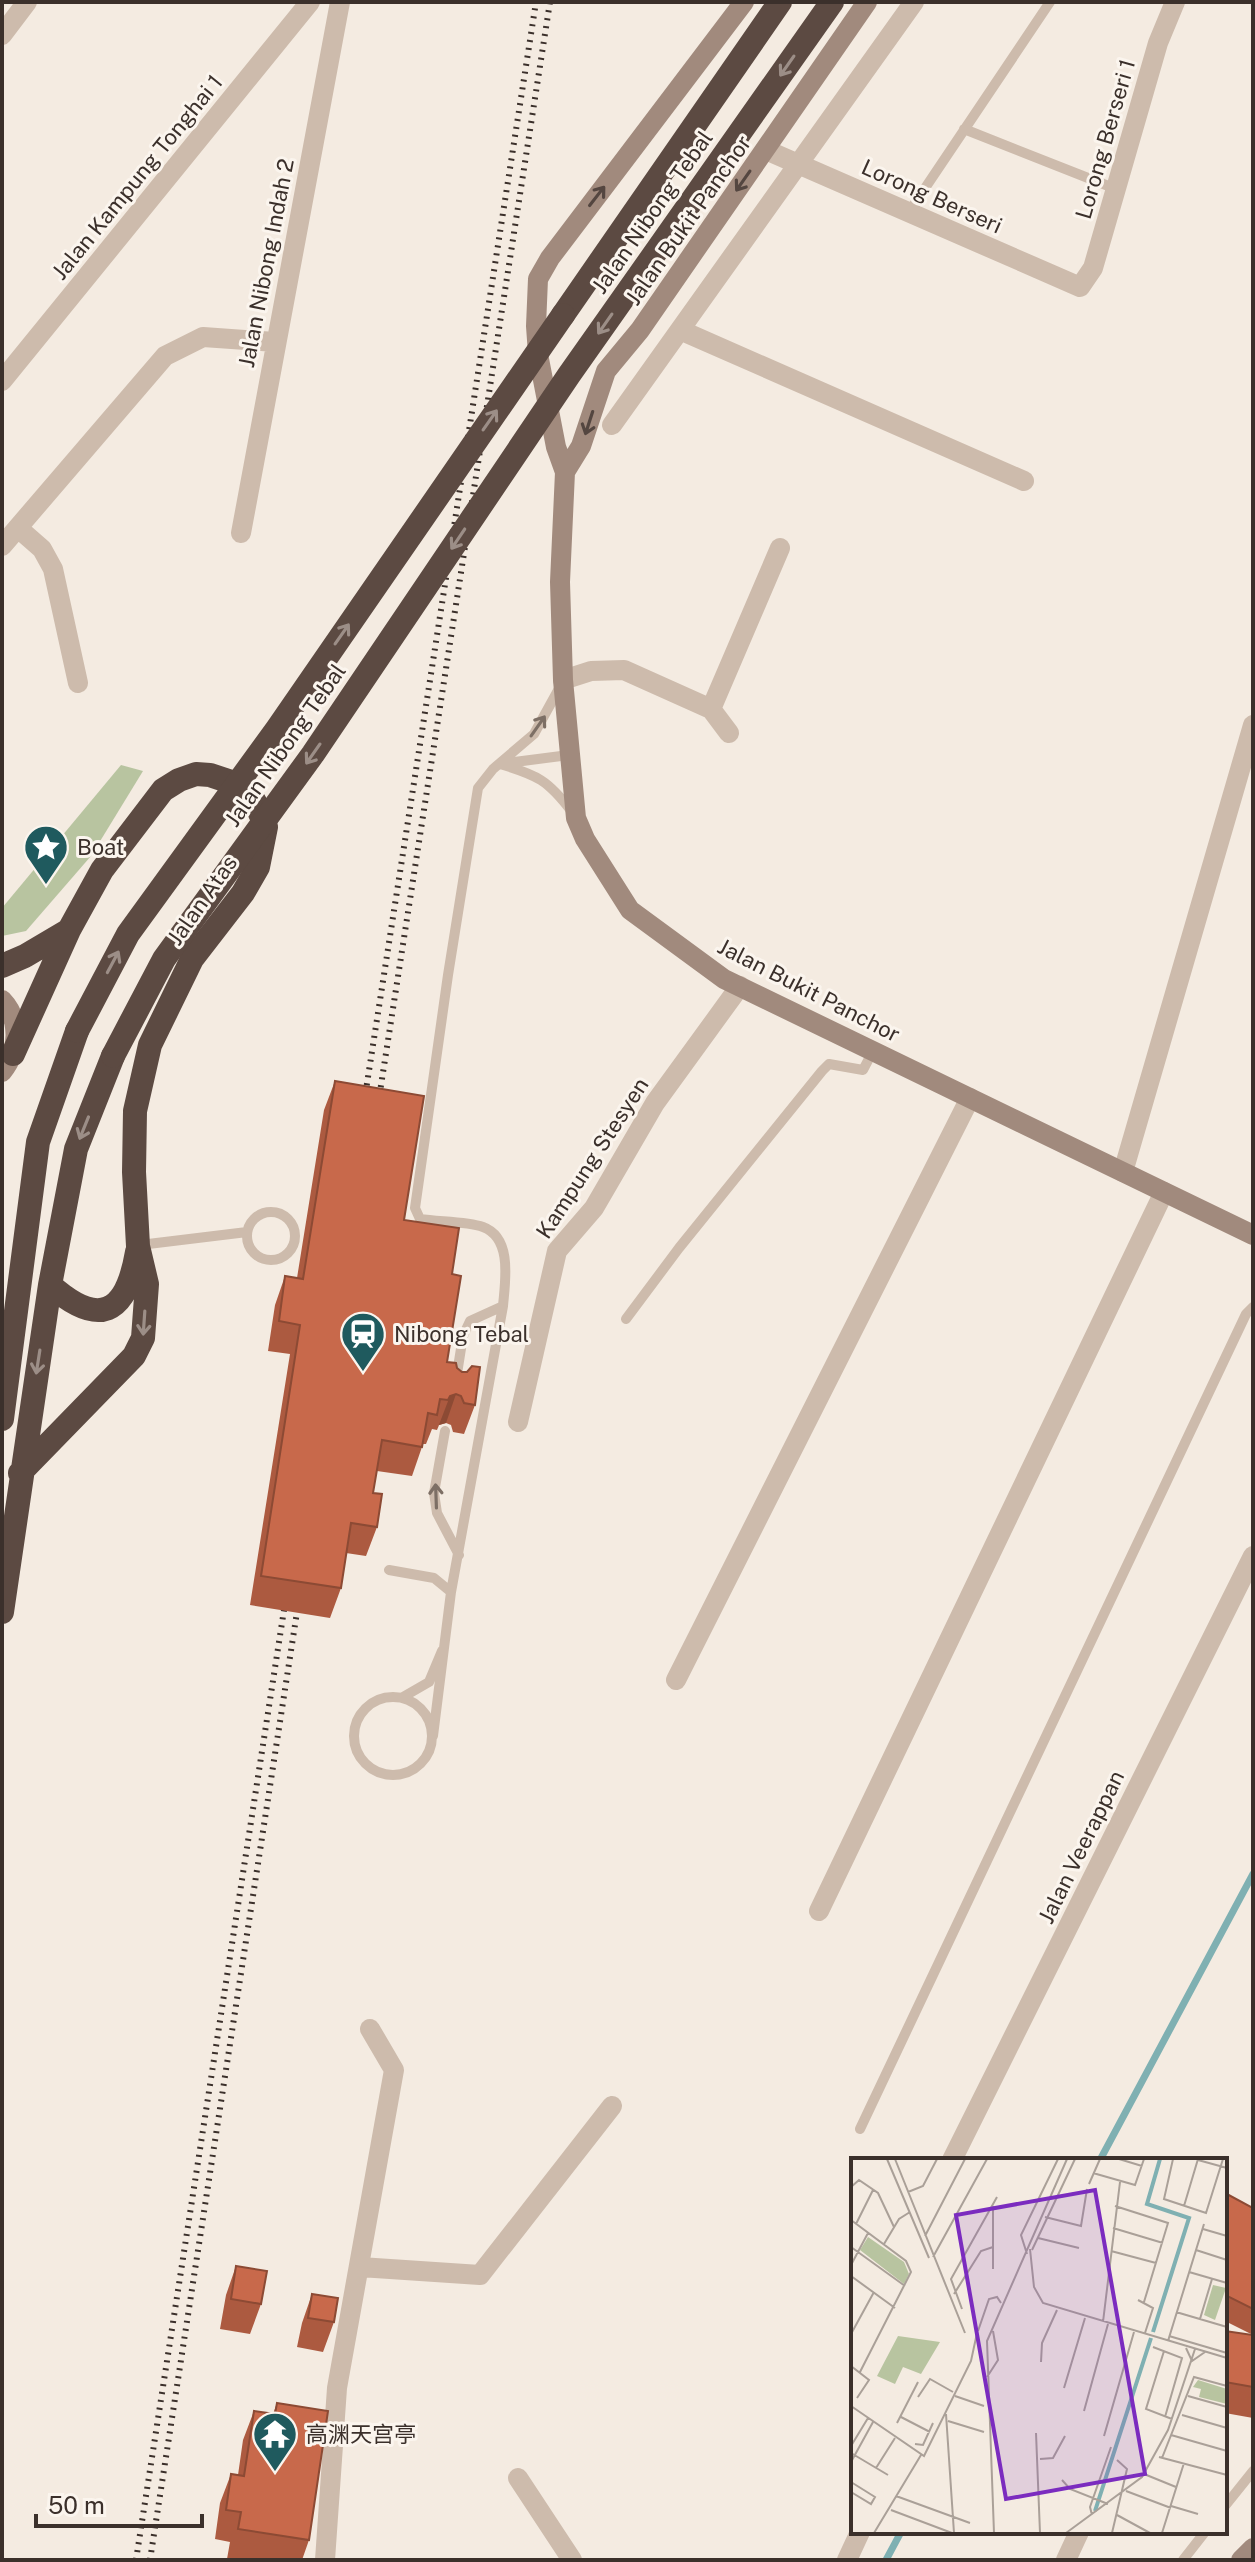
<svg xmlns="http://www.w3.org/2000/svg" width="1255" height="2562" font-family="'Public Sans','Noto Sans SC',sans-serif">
<rect width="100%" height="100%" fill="#f4ebe1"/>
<path fill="#b8c4a0" d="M121 765 143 771 91 856 26 931 2 936V908Z"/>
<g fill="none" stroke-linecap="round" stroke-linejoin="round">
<path stroke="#7fb0b2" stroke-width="7" d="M1100 2160 1253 1874
M886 2560 901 2532"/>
<path stroke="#cdbbac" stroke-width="10" d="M964 129 1116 189
M909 212 1050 2
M507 763 569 755
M500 764C537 775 548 780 572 812
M247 1236a24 24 0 1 1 48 0a24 24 0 1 1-48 0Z
M140 1245 247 1232
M626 1319 679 1248 822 1071 829 1064 863 1070 873 1051
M456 1380 463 1336 470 1321 503 1306
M445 1431 434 1493 437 1513 459 1555
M389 1570 434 1578 451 1592
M354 1736a39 39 0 1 1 78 0a39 39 0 1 1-78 0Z
M403 1697 429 1682 442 1651
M433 1736 451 1592 503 1306C505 1282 513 1238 483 1227 466 1221 439 1222 420 1219L415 1208 448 975 478 788 493 769 534 734 561 685
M860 2129 1246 1314 1253 1307
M1225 2506 1253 2471
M1183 2560 1205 2532"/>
<path stroke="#cdbbac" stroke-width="20" d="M2 35 27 2
M766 150 1080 287 1093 268 1158 43 1175 2
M680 330 1024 481
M2 381 310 2
M612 425 914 2
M18 528 42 549 53 569 78 683
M241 533 340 2
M2 546 165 356 203 337 275 342
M563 680 591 671 624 670 711 709 729 733
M711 709 780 548
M1123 1172 1253 725
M518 1422 557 1251 594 1208 655 1103 740 986
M676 1680 970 1098
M819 1911 1164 1192
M952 2160 1253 1556
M360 2267 480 2275 612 2106
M518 2478 572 2560
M325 2560 337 2388 394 2070 370 2029
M847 2560 860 2532
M1066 2560 1079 2532"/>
<path stroke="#a18a7d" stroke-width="20" d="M744 2 550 258 538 279 536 326 538 354 556 447 565 472 560 582 563 680 576 818 585 839 630 910 724 979 1253 1235
M565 472 581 446 606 371 640 330 867 2
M2 1000C21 1020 19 1051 2 1072
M1241 2560 1253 2548"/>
<path stroke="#5c4a42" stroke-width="24" d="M563 315 780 2
M2 966 25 956 69 930
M13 1054 69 930 102 870 163 790 179 780 196 774 210 775 231 782 255 802 266 827 258 867 243 893 192 959 150 1045 135 1111 134 1172 138 1246 147 1284 143 1338 134 1356 20 1473
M50 1285C99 1328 126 1315 137 1252
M2 1419 38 1142 77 1031
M2 1612 50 1285 76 1149 113 1056"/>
<path stroke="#3b302b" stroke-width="6" stroke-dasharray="2 6" stroke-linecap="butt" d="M363 1109 536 2
M377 1111 550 2
M136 2560 284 1610
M150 2560 297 1612"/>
<path stroke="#5c4a42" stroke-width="24" d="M77 1031 128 934 277 729 563 315
M113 1056 164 959 313 754 569 375 832 2"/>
</g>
<path fill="#ac5a40" d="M335 1081 404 1220 452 1274 447 1362 457 1368 475 1405 464 1434 453 1432 451 1425 446 1423 439 1425 437 1430 432 1429 426 1444H423L412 1476 377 1471 373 1493 377 1527 366 1556 346 1553 341 1588 330 1618 250 1605 290 1354 268 1351 275 1305 285 1276 297 1278 324 1110Z
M1225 2193 1253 2208V2418L1225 2413V2331L1253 2335 1225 2321Z
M236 2266 261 2304 250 2334 220 2329 226 2295Z
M312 2294 334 2322 323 2352 297 2347 302 2323Z
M277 2403 309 2540 302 2560H236L227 2559 230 2542 215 2539 220 2503 231 2474 238 2475 243 2440 254 2411 273 2414Z"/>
<path fill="#8c4a34" d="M456 1394 446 1423 439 1425 437 1430 450 1396Z"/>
<path fill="#c8694b" stroke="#8c4a34" stroke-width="2" d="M335 1081 424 1096 404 1220 459 1228 452 1274 461 1276 447 1362 456 1363 457 1368 462 1372H467L472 1366 480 1367 475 1405 464 1403 461 1396 456 1394 450 1396 448 1400 440 1399 437 1415 428 1413 422 1447 382 1440 373 1493 382 1494 377 1527 351 1523 341 1588 261 1576 300 1325 279 1321 285 1276 303 1279Z
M1225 2193 1253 2208V2309L1225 2295Z
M236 2266 267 2271 261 2304 231 2299Z
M312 2294 338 2298 334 2322 308 2318Z
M1225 2331 1253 2335V2387L1225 2382Z
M277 2403 328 2411 309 2540 238 2529 241 2512 226 2510 231 2474 244 2476 254 2411 275 2414Z"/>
<defs><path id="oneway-shaft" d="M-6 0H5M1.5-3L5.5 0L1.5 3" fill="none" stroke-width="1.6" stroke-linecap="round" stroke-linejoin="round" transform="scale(2)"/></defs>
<g stroke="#9c8e87">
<use href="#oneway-shaft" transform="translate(787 66) rotate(125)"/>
<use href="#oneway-shaft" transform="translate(605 324) rotate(125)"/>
<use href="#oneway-shaft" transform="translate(490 420) rotate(-55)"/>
<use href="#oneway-shaft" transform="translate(458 539) rotate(124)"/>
<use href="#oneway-shaft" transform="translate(342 634) rotate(-55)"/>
<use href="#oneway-shaft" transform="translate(313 754) rotate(125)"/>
<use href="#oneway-shaft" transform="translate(113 962) rotate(-62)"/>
<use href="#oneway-shaft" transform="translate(84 1128) rotate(112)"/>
<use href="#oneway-shaft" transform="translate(144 1323) rotate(94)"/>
<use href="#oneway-shaft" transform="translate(38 1362) rotate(99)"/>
</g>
<g stroke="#544640">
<use href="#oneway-shaft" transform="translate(743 181) rotate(125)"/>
<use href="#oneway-shaft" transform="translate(597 196) rotate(-52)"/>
<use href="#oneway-shaft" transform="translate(589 423) rotate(108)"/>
</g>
<g stroke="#7d6f65">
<use href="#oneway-shaft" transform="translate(538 726) rotate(-55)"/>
<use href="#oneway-shaft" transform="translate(436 1496) rotate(-92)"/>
</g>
<defs>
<g id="sight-pin" transform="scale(2.3)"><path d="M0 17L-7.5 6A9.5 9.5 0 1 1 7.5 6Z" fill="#1f5a5e" stroke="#fbf5ee"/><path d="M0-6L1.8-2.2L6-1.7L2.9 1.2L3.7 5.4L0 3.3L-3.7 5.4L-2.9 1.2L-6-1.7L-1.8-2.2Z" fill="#fff"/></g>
<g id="station-pin" transform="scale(2.3)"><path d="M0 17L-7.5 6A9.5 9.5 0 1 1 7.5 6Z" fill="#1f5a5e" stroke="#fbf5ee"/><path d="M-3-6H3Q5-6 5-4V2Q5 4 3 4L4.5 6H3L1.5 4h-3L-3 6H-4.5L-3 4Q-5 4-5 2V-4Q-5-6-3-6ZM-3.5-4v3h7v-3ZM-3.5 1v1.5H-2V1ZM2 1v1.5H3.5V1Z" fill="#fff"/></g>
<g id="temple-pin" transform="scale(2.3)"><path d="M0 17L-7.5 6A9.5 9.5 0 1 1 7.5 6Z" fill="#1f5a5e" stroke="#fbf5ee"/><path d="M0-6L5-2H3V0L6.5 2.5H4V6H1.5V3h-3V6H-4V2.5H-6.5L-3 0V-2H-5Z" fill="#fff"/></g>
</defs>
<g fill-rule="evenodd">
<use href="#sight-pin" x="46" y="847"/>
<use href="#station-pin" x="363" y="1334"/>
<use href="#temple-pin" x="275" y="2434"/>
</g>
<g text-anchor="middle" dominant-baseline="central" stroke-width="6" stroke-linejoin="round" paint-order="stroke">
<g font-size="22" fill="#3b302b" stroke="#fbf5ee">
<text transform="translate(1105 139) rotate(-74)">Lorong Berseri 1</text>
<text transform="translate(137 177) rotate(-51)">Jalan Kampung Tonghai 1</text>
<text transform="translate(932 196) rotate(24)">Lorong Berseri</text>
<text transform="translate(652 212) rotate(-55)">Jalan Nibong Tebal</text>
<text transform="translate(688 220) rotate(-55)">Jalan Bukit Panchor</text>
<text transform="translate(266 263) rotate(-79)">Jalan Nibong Indah 2</text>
<text transform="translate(285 745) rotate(-55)">Jalan Nibong Tebal</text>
<text transform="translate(202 900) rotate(-55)">Jalan Atas</text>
<text transform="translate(809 990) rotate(27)">Jalan Bukit Panchor</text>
<text transform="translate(592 1158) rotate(-57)">Kampung Stesyen</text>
<text transform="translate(1081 1847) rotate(-64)">Jalan Veerappan</text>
</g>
<g font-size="22" fill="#3b302b" stroke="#fbf5ee" text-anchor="start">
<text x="77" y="847">Boat</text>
<text x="394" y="1334">Nibong Tebal</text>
<text x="306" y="2434">高渊天宫亭</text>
</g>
</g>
<g transform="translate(851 2158)">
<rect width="376" height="376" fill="#f4ebe1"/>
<path d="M17 79 53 104 58 116 53 126 9 92ZM362 127 375 130 364 162 353 157ZM47 178 89 184 70 216 52 209 44 226 26 218ZM347 222 376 231V246L348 239 350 231 342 229Z" fill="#b8c4a0"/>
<path fill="none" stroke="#7fb0b2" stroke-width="4" d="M302 174 338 60 296 46 309 1M244 353 300 180"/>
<path fill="none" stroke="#aaa098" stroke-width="2" d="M36 1 78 100M44 1 114 175M268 1 291 8M322 1 313 41 355 55 372 1M347 2 376 10M242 15 284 27 293 1M238 26 249 1M0 29 8 22 27 35 43 69M57 34 72 28 86 1M264 48 317 65 293 144M333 48 347 1M194 59 230 68 236 31M0 62 55 103 60 114 9 214M5 66 22 32M262 70 312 85M352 71 376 78M74 78 114 1M187 80 228 90M33 86 48 61 59 54M0 89 54 128M179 91 183 129 192 145 376 200M181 92 224 1M345 92 376 102M260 93 305 105M176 96 170 77 207 1M82 99 136 1M0 107 17 75M142 111V48M338 114 376 125M0 118 44 150M103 136 130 93 142 89M287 142 302 150 294 175M111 151 100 121 146 39M325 154 376 169M349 161 361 121M252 164 269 24M127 173 138 141 146 139 150 145M0 176 23 134M318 178 376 195M317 183 353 66M302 189 331 200 314 259M335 190 341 203 354 194M313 193 295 251 321 261M190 204 191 185 206 152M0 208 18 222 6 240M136 219 147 202 142 173M213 230 234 160M104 238 133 248M337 238 376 249M67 239 79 221 102 234M0 248 73 298 120 203 126 175M233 253 257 166M95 256 103 375M331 257 376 270M50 259 79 274M97 263 133 274M46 265 67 224M185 275 189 375M320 277 376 293M253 278 283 174M64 286 72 287 82 265M0 288 17 260M0 295 37 317M308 299 376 317M311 300 343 219 376 228M189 301 202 300 214 278M0 304 22 264M25 310 44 280M293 316 325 329M211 322 219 331 257 346M0 324 24 339 20 346 0 334M275 333 320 350M45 338 119 365M320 348 347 356M40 352 101 375M241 357 239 349 260 289M266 357 299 375M23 375 70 297M143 375 136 183 216 1M215 375 291 319 317 272 344 191M261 375 276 311 266 302M311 375 333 305"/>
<path fill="#7b2cbf" fill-opacity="0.15" stroke="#7b2cbf" stroke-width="4" d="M244 32 294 316 155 341 105 57Z"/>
<rect width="376" height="376" fill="none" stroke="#3b302b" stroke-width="4"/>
</g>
<rect width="1255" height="2562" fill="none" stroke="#3b302b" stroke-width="8"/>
<path d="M36 2514v12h166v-12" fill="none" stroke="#3b302b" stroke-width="4"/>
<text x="48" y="2514" font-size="24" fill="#3b302b" stroke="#fbf5ee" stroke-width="6" paint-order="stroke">50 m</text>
</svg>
